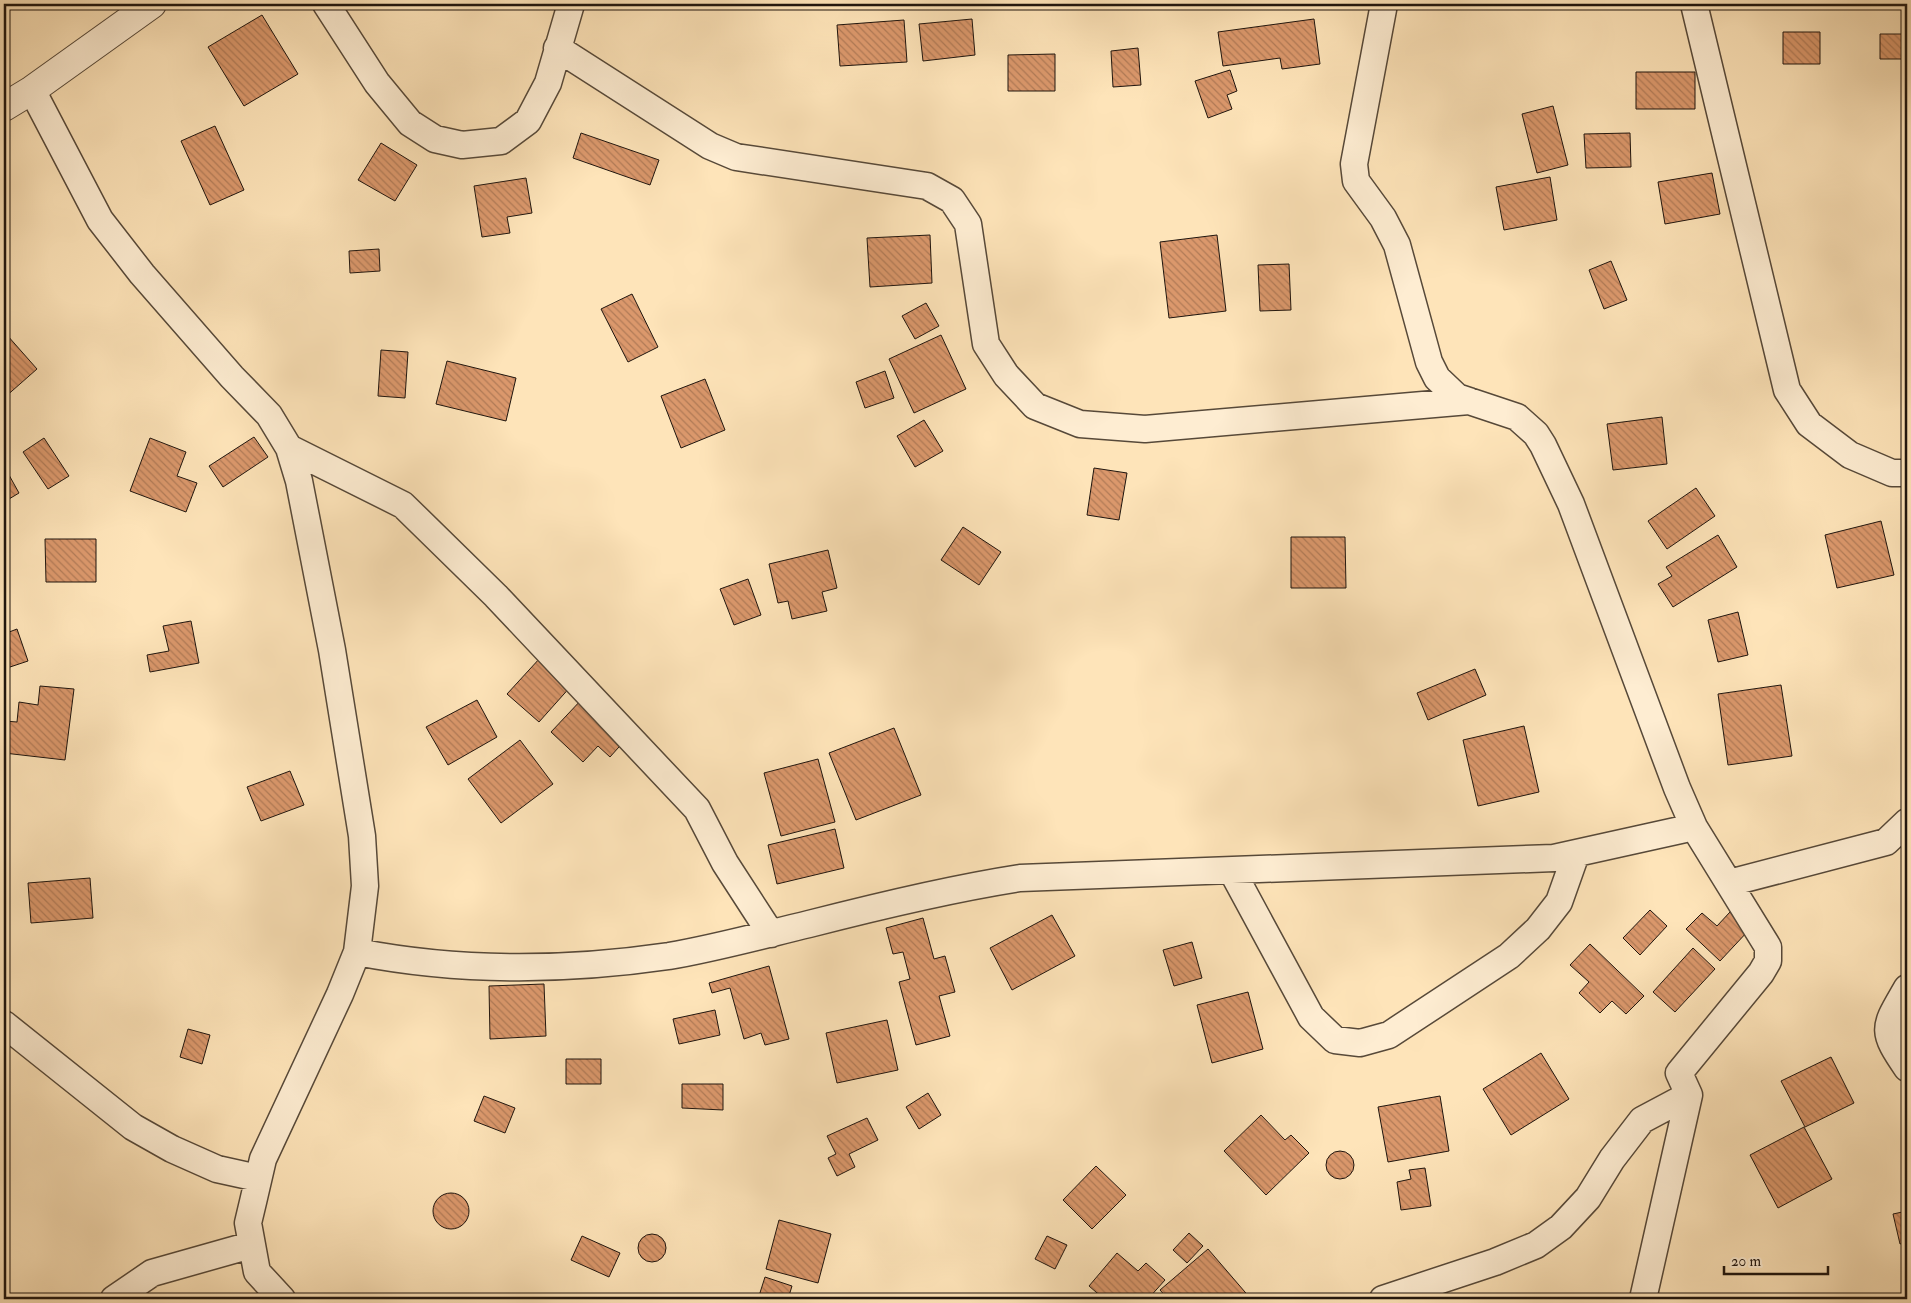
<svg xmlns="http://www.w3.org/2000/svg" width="1911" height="1303" font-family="'IM FELL Double Pica',serif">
<defs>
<pattern id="building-back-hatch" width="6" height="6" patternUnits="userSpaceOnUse" patternTransform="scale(1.25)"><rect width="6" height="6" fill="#db986c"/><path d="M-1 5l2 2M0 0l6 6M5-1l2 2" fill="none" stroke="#b17b57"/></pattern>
</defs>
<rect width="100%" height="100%" fill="#fee4b9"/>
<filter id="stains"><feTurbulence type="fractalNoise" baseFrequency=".004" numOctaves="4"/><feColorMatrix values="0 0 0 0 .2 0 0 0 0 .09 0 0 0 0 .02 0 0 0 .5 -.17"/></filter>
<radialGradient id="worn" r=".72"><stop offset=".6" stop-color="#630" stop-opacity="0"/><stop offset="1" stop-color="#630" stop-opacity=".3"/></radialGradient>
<path fill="url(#building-back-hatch)" stroke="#1f150e" d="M4 4H16L17 5 4 13Z
M262 15 298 74 244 106 208 47Z
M972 19 975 55 923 61 919 24Z
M1314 19 1320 64 1282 69 1280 58 1223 66 1218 32Z
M904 20 907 62 840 66 837 25Z
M1783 32H1820V64H1783Z
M1880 34H1907V59H1880Z
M1138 48 1141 85 1113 87 1111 51Z
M1055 54V91H1008V55Z
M1230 70 1237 91 1227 95 1232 109 1208 118 1195 81Z
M1636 72H1695V109H1636Z
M1553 106 1568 165 1537 173 1522 114Z
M215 126 244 190 210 205 181 141Z
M581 133 659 160 650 185 573 158Z
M1630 133 1631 167 1586 168 1584 134Z
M381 143 417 165 395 201 358 180Z
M1712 173 1720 214 1665 224 1658 182Z
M1550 177 1557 220 1504 230 1496 187Z
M526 178 532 213 507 217 510 233 482 237 474 186Z
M930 235 932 283 870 287 867 238Z
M1217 235 1226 311 1169 318 1160 242Z
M379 249 380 271 350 273 349 251Z
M1611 261 1627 300 1604 309 1589 270Z
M1289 264 1291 310 1260 311 1258 265Z
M632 294 658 347 628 362 601 309Z
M926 303 939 326 915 339 902 316Z
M7 335 37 369 4 398V338Z
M941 335 966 389 914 413 889 359Z
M381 350 408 352 405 398 378 396Z
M447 361 516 378 506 421 436 404Z
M885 371 894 398 865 408 856 382Z
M705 379 725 430 681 448 661 396Z
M1662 417 1667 464 1613 470 1607 424Z
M924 420 943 451 915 467 897 436Z
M254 437 268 457 223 487 209 466Z
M44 438 69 476 48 489 23 452Z
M150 438 186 452 177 476 197 483 186 512 130 491Z
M4 466 19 493 4 502Z
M1094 468 1127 473 1119 520 1087 515Z
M1696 488 1715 516 1667 549 1648 521Z
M1881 521 1894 575 1837 588 1825 535Z
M963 527 1001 552 979 585 941 560Z
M1718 535 1737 567 1673 607 1658 584 1672 576 1666 567Z
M1291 537H1345L1346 588H1291Z
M45 539H96V582H46Z
M828 550 837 588 822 592 827 611 792 619 788 601 778 603 769 564Z
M748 579 761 615 734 625 720 589Z
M1738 612 1748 655 1718 662 1708 620Z
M191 621 199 663 150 672 147 655 169 651 163 626Z
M17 629 28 661 4 669V634Z
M540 658 572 685 539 722 507 694Z
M1475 669 1486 695 1428 720 1417 693Z
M1781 685 1792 756 1728 765 1718 694Z
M40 686 74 689 65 760 4 753V721L17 722 19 702 38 705Z
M583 698 627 738 610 757 598 746 583 762 551 732Z
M477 700 497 737 448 765 426 727Z
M1524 726 1539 792 1478 806 1463 740Z
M894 728 921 795 856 820 829 753Z
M520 740 553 784 501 823 468 779Z
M818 759 835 822 781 836 764 773Z
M290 771 304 805 261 821 247 787Z
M835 829 844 868 777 884 768 845Z
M90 878 93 918 31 923 28 883Z
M1650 910 1667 926 1640 955 1623 938Z
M1730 912 1749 930 1720 961 1686 929 1702 913 1717 926Z
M1052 915 1075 956 1012 990 990 948Z
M923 918 934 959 945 956 955 992 939 996 950 1036 916 1045 899 982 910 979 903 952 893 954 886 928Z
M1192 942 1202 978 1174 986 1163 950Z
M1590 944 1644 996 1626 1014 1612 1001 1600 1013 1579 993 1589 982 1570 965Z
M1693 948 1715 969 1675 1012 1653 992Z
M769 966 789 1039 765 1045 761 1033 744 1039 730 988 712 993 709 983Z
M544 984 546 1036 490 1039 489 986Z
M1248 992 1263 1049 1212 1063 1197 1005Z
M715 1010 720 1035 679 1044 673 1019Z
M887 1020 898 1070 837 1083 826 1033Z
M188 1029 210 1035 202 1064 180 1057Z
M1541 1053 1569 1099 1511 1135 1483 1089Z
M1831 1057 1854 1103 1805 1127 1781 1081Z
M566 1059H601V1084H566Z
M682 1084H723V1110L682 1108Z
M928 1093 941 1115 919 1129 906 1107Z
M484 1096 515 1108 505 1133 474 1121Z
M1440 1096 1449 1151 1388 1162 1378 1107Z
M1261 1115 1285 1140 1291 1135 1309 1153 1266 1195 1224 1151Z
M867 1118 878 1140 849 1154 855 1167 837 1176 828 1158 836 1154 827 1136Z
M1804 1127 1832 1179 1778 1208 1750 1155Z
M1326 1165a14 14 0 1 1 28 0a14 14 0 1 1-28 0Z
M1096 1166 1126 1195 1092 1229 1063 1200Z
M1425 1168 1431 1206 1401 1210 1397 1182 1411 1179 1409 1170Z
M433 1211a18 18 0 1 1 36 0a18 18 0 1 1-36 0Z
M1907 1211V1242L1900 1244 1893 1214Z
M779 1220 831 1234 818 1283 766 1269Z
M1189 1233 1203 1246 1187 1263 1173 1250Z
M638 1248a14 14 0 1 1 28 0a14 14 0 1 1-28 0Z
M582 1236 620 1253 609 1277 571 1260Z
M1047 1236 1067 1245 1055 1269 1035 1259Z
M1208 1249 1251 1299H1168L1160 1290Z
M1117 1253 1138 1271 1146 1263 1165 1280 1148 1299H1104L1089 1286Z
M765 1277 792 1286 788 1299H758Z"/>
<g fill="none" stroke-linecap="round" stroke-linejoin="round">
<g stroke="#574939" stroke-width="29">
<path id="minor" d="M326 4 377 83 410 123 435 139 462 145 501 141 528 121 548 83 571 4
M1384 4 1354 164 1356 181 1383 218 1397 245 1429 362 1437 378 1457 397 1517 417 1536 434 1543 445 1571 504 1677 788 1694 827 1768 947V961L1761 973 1679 1073 1689 1095 1643 1299
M1694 4 1787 390 1809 424 1850 455 1892 473H1907
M557 48 710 146 736 157 927 186 952 200 968 224 986 344 1006 375 1035 406 1080 424 1145 429 1469 401
M32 90 100 220 142 274 232 377 269 415 289 448 299 481 332 650 362 836 365 886 357 952 340 994 263 1159 253 1202 248 1223 257 1272 282 1299
M289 448 403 505 496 596 697 809 725 863 771 934
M1232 871 1311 1017 1335 1040 1360 1043 1389 1035 1509 956 1538 929 1559 902 1576 854
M1729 883 1886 842 1907 822
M357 952C459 972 566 971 669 956 716 948 763 935 809 924 879 906 949 889 1020 878L1554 858 1694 827
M1907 988C1884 1028 1880 1029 1907 1068
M4 1024 133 1127 172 1149 217 1169 258 1178
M114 1299 152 1273 251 1245
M1383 1299 1495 1262 1536 1245 1561 1227 1588 1198 1612 1159 1642 1120 1689 1095"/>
</g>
<g stroke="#574939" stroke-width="30">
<path id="tertiary" d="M4 107 32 90 152 4"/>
</g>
<use href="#minor" stroke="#feedd2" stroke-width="26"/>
<use href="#tertiary" stroke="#feedd2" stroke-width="28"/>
</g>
<rect width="1911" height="1303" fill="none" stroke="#fee4b9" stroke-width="20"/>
<rect x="5" y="5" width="1901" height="1293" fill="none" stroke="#1f150e" stroke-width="2.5"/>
<rect x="10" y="10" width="1891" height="1283" fill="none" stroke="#1f150e"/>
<path d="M1724 1266v8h104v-8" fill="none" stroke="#1f150e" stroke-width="2.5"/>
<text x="1731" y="1266" font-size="15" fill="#1f150e" stroke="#feedd2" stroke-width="4" paint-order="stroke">20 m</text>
<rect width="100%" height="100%" filter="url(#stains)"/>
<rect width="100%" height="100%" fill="url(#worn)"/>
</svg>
